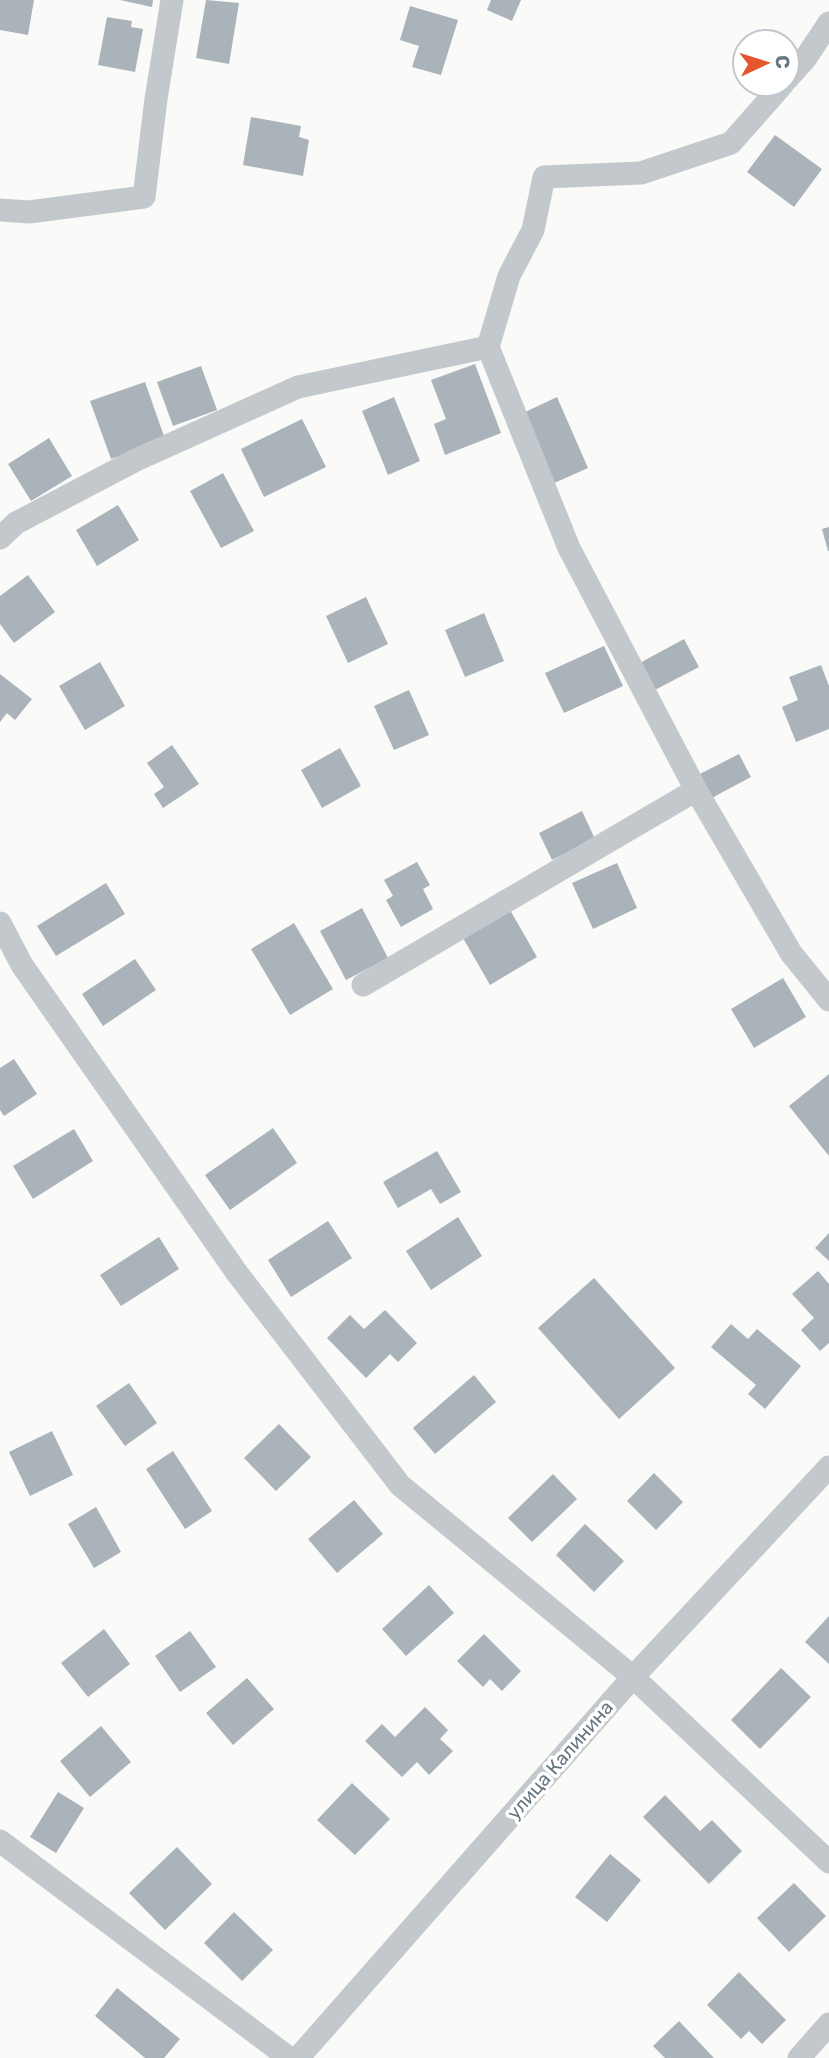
<svg xmlns="http://www.w3.org/2000/svg" width="829" height="2058" font-family="Rubik,sans-serif">
<rect width="100%" height="100%" fill="#fafaf8"/>
<path fill="#aab3b9" d="M0 0H34L28 35 0 30Z
M120 0H153L152 7Z
M206 0 239 3 229 64 196 58Z
M491 0H521L512 21 487 10Z
M410 6 458 20 441 75 412 67 419 46 400 40Z
M107 17 132 21 131 27 143 29 135 72 98 65Z
M251 117 301 126 299 137 309 140 303 176 243 165Z
M775 135 822 169 794 207 747 172Z
M475 364 501 433 445 455 434 424 446 419 431 380Z
M201 366 217 410 173 426 157 382Z
M145 382 165 439 111 459 90 401Z
M394 397 420 461 388 475 362 411Z
M557 397 588 468 552 484 521 414Z
M302 419 326 467 264 497 241 449Z
M49 438 72 476 31 501 8 464Z
M223 473 254 531 221 548 190 491Z
M118 505 139 540 97 566 76 530Z
M829 527V551H828L822 529Z
M28 575 55 612 14 643 0 624V596Z
M366 597 388 644 348 663 326 616Z
M484 613 504 661 465 677 445 630Z
M684 639 699 667 651 692 636 665Z
M604 646 623 686 564 713 545 673Z
M100 662 125 706 85 730 59 686Z
M821 665 829 686V729L796 742 782 707 798 700 789 677Z
M0 674 32 699 15 720 7 713 0 722Z
M409 690 429 735 394 750 374 706Z
M172 745 199 784 163 808 154 794 164 787 147 763Z
M340 748 361 786 322 808 301 770Z
M739 754 751 777 708 800 696 776Z
M582 811 595 839 552 860 539 833Z
M417 862 430 885 423 889 433 909 401 927 386 900 393 896 384 880Z
M617 863 637 908 593 929 572 883Z
M106 883 125 914 56 956 37 926Z
M362 908 388 958 346 980 320 931Z
M510 910 537 957 490 985 463 938Z
M294 923 333 989 290 1015 251 949Z
M135 959 156 990 103 1026 82 994Z
M783 978 806 1017 754 1048 731 1009Z
M14 1059 37 1094 4 1116 0 1110V1068Z
M829 1074V1156L789 1106Z
M273 1128 297 1163 230 1210 205 1175Z
M74 1129 93 1161 33 1199 13 1166Z
M437 1151 461 1192 440 1204 431 1189 398 1208 383 1182Z
M458 1217 482 1256 431 1290 406 1251Z
M328 1221 352 1258 291 1297 268 1260Z
M829 1233V1261L815 1248Z
M159 1237 179 1269 121 1306 100 1275Z
M818 1271 829 1284V1343L820 1351 801 1330 814 1318 792 1294Z
M594 1278 675 1368 619 1419 538 1328Z
M385 1310 417 1343 398 1362 390 1354 366 1378 327 1338 350 1315 364 1329Z
M731 1324 748 1339 757 1329 801 1366 765 1409 748 1394 756 1385 711 1347Z
M474 1375 496 1402 435 1454 413 1428Z
M129 1383 157 1423 125 1446 96 1406Z
M279 1424 311 1457 276 1491 244 1458Z
M52 1431 73 1475 30 1496 9 1452Z
M173 1451 212 1511 185 1529 146 1469Z
M654 1473 683 1502 656 1530 627 1501Z
M553 1474 577 1499 532 1542 508 1518Z
M354 1500 383 1534 337 1573 308 1539Z
M96 1507 121 1552 94 1568 68 1524Z
M585 1524 624 1561 594 1592 556 1555Z
M429 1585 454 1613 406 1656 382 1629Z
M829 1616V1664L805 1642Z
M104 1629 130 1664 88 1697 61 1663Z
M190 1631 216 1667 180 1692 155 1656Z
M484 1634 521 1671 502 1691 490 1679 483 1687 457 1661Z
M781 1668 811 1697 760 1749 731 1720Z
M247 1678 274 1709 233 1745 206 1713Z
M425 1707 448 1730 440 1739 453 1751 429 1775 417 1762 402 1777 365 1741 382 1724 395 1737Z
M101 1726 131 1762 90 1797 60 1761Z
M352 1783 390 1819 355 1855 317 1820Z
M58 1792 84 1808 56 1853 30 1837Z
M665 1795 700 1831 712 1820 742 1851 709 1884 643 1817Z
M177 1847 212 1884 165 1930 129 1893Z
M610 1854 641 1880 607 1922 575 1897Z
M794 1883 826 1916 789 1952 757 1918Z
M234 1912 273 1950 242 1981 204 1943Z
M739 1972 786 2020 762 2044 749 2031 741 2039 707 2005Z
M117 1988 180 2039 164 2058H145L95 2016Z
M679 2021 714 2058H665L653 2046Z"/>
<g fill="none" stroke-linecap="round" stroke-linejoin="round">
<path stroke="#c3c8cc" stroke-width="23" d="M787 79 805 59 829 23
M0 210 29 212 144 197 156 99 172 0
M488 347 509 276 533 230 544 177 641 173 731 143 783 84
M0 538 16 523 136 460 298 387 488 347 569 548 696 790 791 953 829 1000
M0 923 22 965 237 1273 400 1485 633 1677 829 1862
M363 985 696 790
M0 1841 289 2058
M298 2058 633 1677 829 1467
M799 2058 829 2024"/>
</g>
<g text-anchor="middle" dominant-baseline="central" stroke-width="7" stroke-linejoin="round" paint-order="stroke">
<g font-size="19" fill="#657683" stroke="#fff">
<text transform="translate(560 1760) rotate(-49)">улица Калинина</text>
</g>
</g>
<g transform="translate(766 63) rotate(86)"><circle r="33" fill="#ffffff" stroke="#c1c8cd" stroke-width="2"/>
<path d="M0-5L12 26L0 18L-12 26Z" fill="#e4572e"/>
<text y="-10" font-size="19" font-weight="bold" text-anchor="middle" fill="#657683">С</text>
</g>
</svg>
